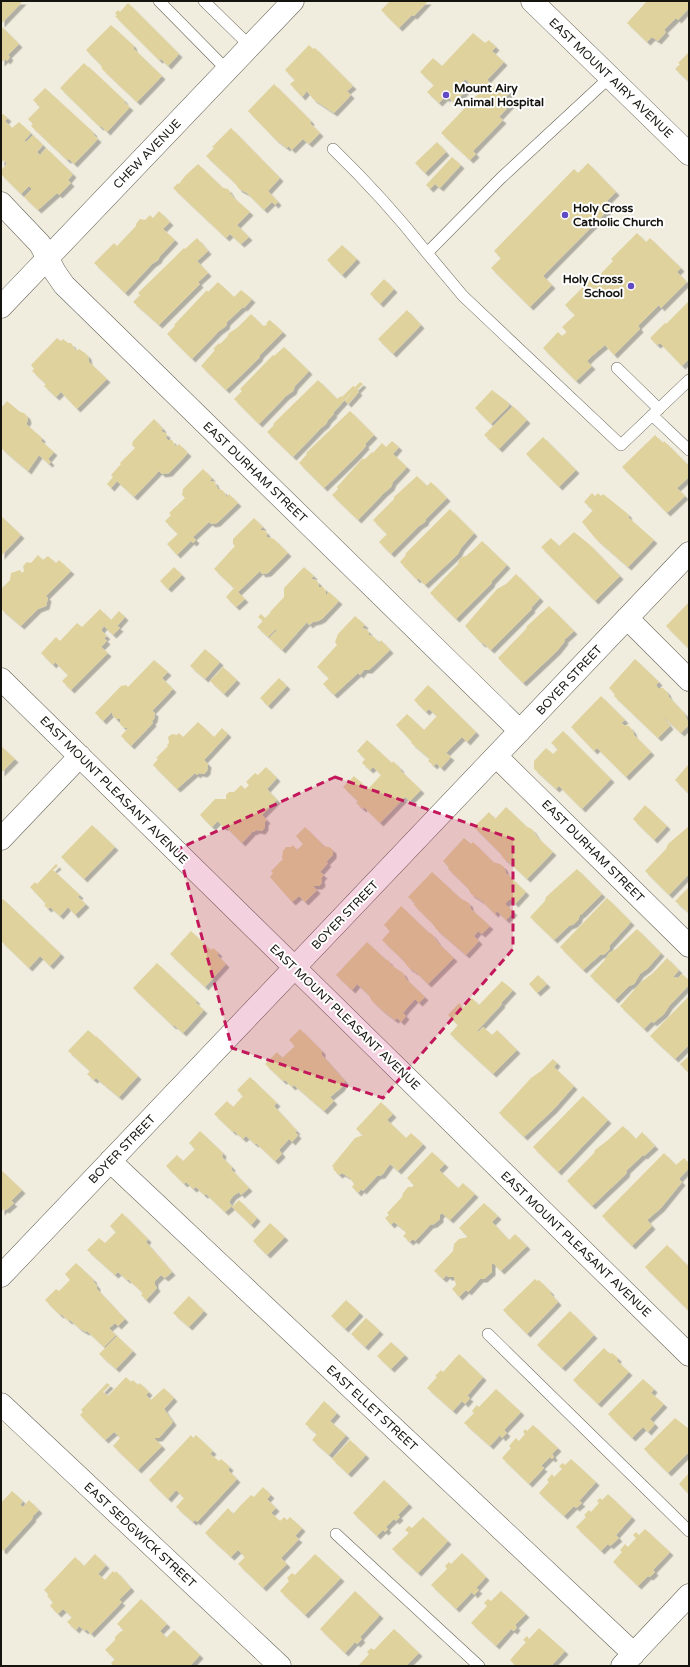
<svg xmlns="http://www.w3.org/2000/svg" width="690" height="1667" font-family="'Varela Round',sans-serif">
<defs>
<filter id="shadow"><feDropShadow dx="3.5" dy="3.5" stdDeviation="0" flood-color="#0004"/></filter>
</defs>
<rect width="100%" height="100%" fill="#f0edde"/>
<path fill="#dfd29c" filter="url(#shadow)" d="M1 1H23L1 24Z
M390 1H428L414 16 412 15 399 28 381 10Z
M647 1H689V8L678 20 676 18 664 30 666 32 658 41 652 37 647 42 627 23Z
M128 3 179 54 168 66 161 59 159 60 115 16 117 15 115 13 118 10 120 12Z
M111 25 133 45 134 49 162 76 137 102 102 69 101 65 86 50Z
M1 26 19 44 8 55 10 57 7 61 5 59 1 63Z
M473 33 485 43 489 40 496 47 492 51 504 62 487 80 495 87 500 81 511 91 505 98 511 104 499 117 503 120 473 151 476 154 470 160 441 133 480 92 465 79 463 82 469 87 454 103 448 97 446 99 445 97 439 103 427 92 434 85 420 72 433 58 442 66Z
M309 45 313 49 315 48 353 86 347 91 351 95 334 113 313 99 307 91 302 97 290 84 295 80 285 70Z
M689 52V82L675 69 680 64 678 63Z
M84 63 89 68V67L125 101 124 102 130 107 107 132 101 126 100 127 60 88Z
M274 84 311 121 310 123 320 133 309 144 303 139 292 150 288 146 287 148 275 139 248 111Z
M45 88 94 133 93 134 98 139 74 164 69 159 67 160 31 126 33 124 28 119 40 107 33 100Z
M3 114 8 118 5 121 12 128 19 122 31 133 24 141 26 142 33 135 43 145 37 152 40 155 46 148 73 174 68 180 71 183 59 195 57 193 38 210 24 197 32 189 29 186 21 194 1 174V170L7 164 4 160 1 163V116Z
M231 128 280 178 268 191 278 202 275 205 272 202 264 210 247 193 239 189 234 182 206 156 214 148 212 147Z
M437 142 446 152 425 173 415 163Z
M452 157 461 165 440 188 435 184 430 189 426 185Z
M588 163 616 192 607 201 612 206 543 276 552 285 530 307 491 268 501 258 494 251 574 169 578 173Z
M198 164 223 188 228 189 233 197 250 212 237 225 249 237 241 244 230 234 226 238 173 188 178 183 179 184 185 176Z
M159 211 170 222 163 229 175 240 160 256 158 260 152 264 125 293 94 263 114 243 117 246 136 226V224L140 219 145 220 150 215 153 218Z
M637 233 646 242 650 238 681 268 677 272 687 282 661 308 659 305 638 326 640 329 614 355 605 345 592 356 587 361 592 366 576 381 543 348 558 332 562 336 567 332 562 327 575 315 565 305 590 280 593 282 613 261 611 259Z
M197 238 208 251 197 261 208 273 198 282 200 284 159 325 133 302 140 295 138 293 174 258 184 248 185 249Z
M342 245 357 259 342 275 327 260Z
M384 279 394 289 380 304 370 294Z
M218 282 234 297 241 290 252 299 244 308 243 307 227 322 226 326 219 331 192 359 167 334 175 326 174 325 207 290 208 292Z
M689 301V359L682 366 660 343 657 345 650 338 665 323 666 324Z
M407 310 421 325 393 354 378 339Z
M251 314 263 326 267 325 266 324 269 320 271 321 283 332 260 355 259 358 226 390 201 366 215 350 213 349 219 343 220 344 227 337 229 333 237 328Z
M57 338 61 341 63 339 68 343H71L76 351 79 349 85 353 88 356 89 362 107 379 77 409 61 392 56 397 44 386 46 384 32 371 34 369 31 365Z
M284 347 309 371 295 386 293 391 286 396 259 424 234 399 242 391 240 389 273 355 274 356Z
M318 380 337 399 341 396 342 397 353 386 355 387 360 382 363 384 357 390 359 392 348 404 345 401 353 391 333 413 334 414 328 420 326 424 321 428 293 457 267 432 274 425 273 424Z
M492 390 509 403 508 404 509 406 491 424 475 408Z
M7 401 20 412 24 413 27 416 28 420 26 424 42 438 41 441 54 452 48 459 51 462 49 464 39 455 28 471 1 448V405L3 406Z
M513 406 527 420 499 449 484 435Z
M350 411 374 435 365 444 366 446 355 458 324 488 299 463 307 454 306 453Z
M154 419 163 429 161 431 167 434 166 438 168 440H172L176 447 179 444 188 453 169 473 162 474 159 471 134 497 117 481 111 488 107 484 113 477 111 475 121 464 120 463 135 448 132 445 133 441Z
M655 435 663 443 664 441 689 466V477L677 488 685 496 667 513 622 467Z
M543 437 576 470 559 487 526 454Z
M392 441 399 447 393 454 407 467 393 482 391 487 384 493 358 520 332 495 338 489 337 487 362 459H365L372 452 373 453 382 443 386 447Z
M203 469 212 478 210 481H214L218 489 222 490 225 493 226 497 229 494 238 503 217 523 212 524 209 522 193 537 196 540 193 543 191 541 177 555 167 544 178 534 165 521 171 515 169 513 185 498 182 495 183 489Z
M417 476 427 486 431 482 447 498 426 519 425 522 419 526 391 554 379 542 387 534 373 520 394 499V497Z
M592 493 595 496 598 493 601 496 603 494 628 514 629 518 654 540 628 567 596 539 582 522 593 510 584 502Z
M450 509 474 533 461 548 458 554 425 585 418 578 417 580 400 562 406 555 405 554Z
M1 516 21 535 1 556Z
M254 518 263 527 260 530H264L267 533V537L274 539 288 553 268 573 262 574 260 571 238 592 245 599 236 607 226 597 234 588 214 569 235 546 233 544V539Z
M574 532 590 545 620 576 595 601 541 547 551 538 559 546Z
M482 541 507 565 492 581 491 584 456 619 430 593 458 564 459 560 462 557 466 556 473 550Z
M38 555 43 560 48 556 56 563 59 560 71 571 46 596 48 598 46 606 38 609 21 626 1 609V589L10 580 11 573 20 570 22 573 24 571 23 566 27 562 31 563Z
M174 567 182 575 168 589 160 581Z
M304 567 314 576 311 579H314L318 582 319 587H323L326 591V595L329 592 339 601 322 619 318 621 313 622 309 625 307 622 282 650 269 638 277 630 276 629 268 637 257 627 263 621 258 617 261 614 265 618 271 612H270L284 597V588Z
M516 574 540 598 531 608 532 609 491 650 483 643 482 644 465 626 497 589 506 584Z
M689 602V649L666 626Z
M549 606 574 631 564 640 565 641 557 651 523 683 498 658 526 629 527 626Z
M100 609 111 620 119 611 125 617 117 626 120 628 113 635 104 626 101 630 107 636 104 638 107 641 101 647 108 653 71 690 62 681 68 675 55 662 53 665 41 653 56 637 60 641 77 623 82 627Z
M355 616 365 625 362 628 366 629 369 632V635L374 637 377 640 378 644 381 640 390 650 369 670H364L360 675 358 673 334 695 323 684 329 678 317 667 337 645 335 642 338 634Z
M205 649 220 662 205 679 190 666Z
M635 659 659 682 656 685 658 688H663L667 692 669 697 685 714 689 725 681 733 662 716 670 726 658 738 614 696 615 694 609 688Z
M154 660 168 672 162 678 173 689 152 711 155 713 154 719 152 721 153 723 131 746 121 736 128 728H124L120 724V719H116L113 716 112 712 103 721 95 713 121 686 126 685 128 687Z
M223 667 237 680 224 694 210 681Z
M279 678 287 686 268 706 260 698Z
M428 685 476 732 467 742 462 737 446 753 451 757 441 768 436 763 434 766 428 761 430 759 411 743 412 742 396 725 407 714 424 730 437 716 429 709 426 712 414 700Z
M601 696 625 720 621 723 624 725 629 726 633 731 634 735 651 752 626 777 597 748 594 751 571 727Z
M198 722 214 737 222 728 228 734 204 760 208 764 207 771 204 774 199 773 197 775 195 773 177 789 153 765 158 759 156 758 168 746 167 745 169 743 168 737 172 734 177 735 179 733 183 737Z
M563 731 611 779 582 809 559 786 556 789 534 769V761L546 748 553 754 558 749 551 743Z
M367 740 392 763 393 761 401 769 400 770 421 790 410 801 405 797 380 823 364 807 363 809 356 803 358 801 343 787 354 776 368 789 381 775 373 767 370 770 362 763 365 759 357 751Z
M1 746 15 759 1 773Z
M689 764V794L675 780Z
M266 767 277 778 267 789 277 800 262 815 267 820 265 822V827L262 831 256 830 254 832 253 831 242 843 226 827H223L218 821 212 827 200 815 215 799H226V795L229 792H234L241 785 245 789 249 785 246 782 255 773 258 775Z
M645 805 667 826 654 840 633 819Z
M506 807 527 827 532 829 538 838 553 852 527 879 511 864 503 858 501 854 474 827 489 812 495 819Z
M92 825 115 847 84 879 61 857Z
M689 826V874L669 895 645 871 666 849 668 844Z
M305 827 323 845 318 850 323 846 329 847 333 850V855L326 862 328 863 320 872 324 875 321 878 322 883 319 886H313L317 890 305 902 299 896 292 902 270 877 273 873 271 871 283 859 282 858 283 851 286 847H291L293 845 297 850 303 844 296 836Z
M464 838 471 844 473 842 493 862 500 864 504 867 506 873 526 892 515 904 510 899 505 904 514 912 506 920 497 911 495 914 482 901 471 894 468 888 448 869 449 867 443 861Z
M56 864 58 866 53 870 80 895 78 897 86 904 75 915 68 907 60 916 50 907 48 909 44 905 46 904 30 887 35 882 37 884Z
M577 869 602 894 582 914 580 915 578 920 574 924 569 926 554 940 530 917 545 901 546 897Z
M432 872 460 898 469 903 471 909 490 926 482 934 478 931 474 936 479 941 466 955 436 929 433 924 414 905 415 903 408 897Z
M689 887V913L675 901Z
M607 898 631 922 610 945 609 950 605 954 600 955 583 970 560 947Z
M3 899 61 954 50 966 40 956 29 968 1 941V901Z
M401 906 428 932 432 934 439 944 454 958 428 984 417 973 408 967 403 960 382 940 390 931 384 925Z
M637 929 661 953 648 968 640 974 634 984 629 986 615 1000 590 976 604 961 609 953 616 949Z
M191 931 211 950 213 948 219 953 217 955 226 964 205 987 170 954Z
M367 942 385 959 389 961 391 965 403 973 406 979 425 997 419 1003 415 999 407 1008 403 1013 406 1016 401 1022 397 1018 395 1020 382 1010 371 1000 369 995 357 984 352 990 336 975Z
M667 958 679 970 673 977 678 978 682 974 689 980V985L669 1006 664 1014 653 1023 652 1021 644 1029 620 1006 641 982 653 973Z
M157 963 197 1001 195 1002 204 1010 183 1033 174 1025 173 1026 133 988Z
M538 975 547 984 537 993 529 984Z
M502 981 513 990 501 1003 502 1004 477 1031 478 1032 483 1027 492 1035 497 1030 517 1050 493 1074 450 1034 458 1025 448 1015 459 1003 463 1008 472 998 479 1005Z
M689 996V1045L675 1059 650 1036Z
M300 1029 322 1051V1055L345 1081 341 1088 330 1097 334 1101 324 1111 294 1085 292 1087 285 1080 283 1081 265 1064 277 1052 282 1058 295 1046 289 1040Z
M88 1030 96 1037V1036L138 1076 119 1097 96 1078 94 1080 87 1074 90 1071 68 1051Z
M689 1056V1073L680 1064Z
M553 1059 557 1063 554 1067 574 1086 554 1109 524 1137 499 1113 531 1078 541 1071Z
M250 1077 277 1103 274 1106 297 1131 295 1132 298 1135 292 1142 289 1139 279 1150 282 1154 275 1161 256 1143 255 1144 246 1136 243 1139 234 1131 233 1132 214 1114 227 1101 233 1107 243 1096 237 1090Z
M583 1096 608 1120 558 1172 533 1147Z
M381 1102 393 1114 387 1120 406 1138 411 1133 423 1144 398 1171 390 1164 382 1175 377 1176 363 1191 361 1189 358 1193 352 1187 354 1184 350 1178 342 1173 339 1175 333 1169 334 1168 332 1166 355 1138 363 1135 356 1129Z
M623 1126 636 1139 642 1132 655 1146 644 1156 643 1155 627 1170 626 1174 592 1206 567 1181 594 1153 595 1150 608 1140Z
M200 1131 223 1153 222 1157 232 1167 231 1169 249 1188 241 1195 239 1192 233 1196 229 1202 232 1206 225 1212 206 1194 204 1195 196 1187 193 1189 186 1182 184 1184 166 1166 177 1155 183 1161 195 1149 189 1143Z
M432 1152 445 1164 439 1170 458 1188 463 1183 475 1194 450 1220 442 1213 440 1215V1219L434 1224 430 1225 415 1241 413 1239 410 1242 403 1236 406 1233 403 1229 394 1222 391 1225 385 1218 389 1215 387 1213 402 1197 403 1193 408 1187H412L414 1185 407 1178Z
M664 1153 676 1165 684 1158 689 1163V1168L679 1179 682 1182 661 1208 647 1220 652 1226 632 1246 602 1216Z
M1 1170 22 1190 11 1201 14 1203 6 1210 4 1209 1 1212Z
M239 1200 257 1218 251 1225 232 1207Z
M484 1203 498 1216 492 1222 509 1240 515 1234 527 1246 501 1271 493 1263 492 1264V1272L484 1279H480L468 1292 466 1290 459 1297 452 1289 456 1285 454 1277H448L447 1275 443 1279 434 1271 453 1251 454 1244 459 1239 468 1237 459 1228Z
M122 1213 148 1239 146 1242 172 1272 165 1278 161 1275 155 1281V1285L157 1288 146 1300 141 1295 143 1293 128 1279 127 1280 118 1272 115 1275 87 1250 99 1238 105 1243 116 1232 110 1226Z
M270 1223 285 1237 267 1255 253 1241Z
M667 1245 689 1267V1311L645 1267Z
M76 1263 94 1280 93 1281 97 1286V1289L125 1319 118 1326 115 1323 109 1328 116 1335 104 1347 87 1331 86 1332 79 1328 70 1320 69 1321 61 1314 60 1315 45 1300 56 1289 59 1291 70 1280 65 1274Z
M535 1279 537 1281 539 1280 551 1292 550 1293 558 1302 527 1334 503 1310Z
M189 1296 204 1311 189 1327 173 1313Z
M346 1300 360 1313 345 1329 331 1316Z
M570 1311 594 1335 562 1368 537 1345Z
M366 1318 380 1331 365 1347 351 1334Z
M117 1336 133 1351 116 1369 99 1354Z
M391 1342 405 1355 391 1369 377 1356Z
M604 1348 610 1354 612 1353 618 1358 617 1361 629 1372 598 1404 573 1380Z
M459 1354 483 1377 467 1396 470 1398 465 1404 462 1401 453 1411 427 1388 437 1377 435 1376 441 1370 443 1372Z
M126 1377 131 1382 133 1380 138 1385 140 1383 149 1392 146 1395 151 1400 164 1388 174 1398 164 1409 173 1422 159 1438H154L162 1446 138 1470 113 1446 120 1438 118 1435 114 1432 105 1440 80 1415 83 1412 81 1410 107 1383 110 1385 103 1392 108 1396Z
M643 1379 654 1389 651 1393 664 1404 650 1419 655 1424 648 1432 643 1427 632 1438 608 1414Z
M496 1389 521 1412 504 1430 507 1433 502 1438 500 1435 490 1446 464 1423 474 1413 472 1411 477 1405 479 1407Z
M324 1401 337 1413 330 1421 346 1435 329 1455 312 1440 317 1434 305 1424Z
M675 1418 689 1429V1452L668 1473 644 1449Z
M533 1425 558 1448 552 1454 554 1457 552 1459 550 1457 541 1466 544 1468 529 1484 502 1458 511 1448 509 1446 516 1438 519 1441 525 1434 523 1432 525 1429 527 1431Z
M191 1435 193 1438 196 1435 213 1451 210 1454 219 1461 221 1459 230 1467 228 1470 237 1479 197 1522 195 1520 193 1522 176 1507 184 1498 176 1490 168 1499 149 1480Z
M350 1440 366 1455 348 1474 332 1459Z
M571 1459 596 1482 579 1501 582 1503 576 1508 574 1506 564 1516 539 1493 549 1482 547 1480 552 1474 554 1477 562 1469 559 1466 563 1463 565 1465Z
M689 1473V1494L679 1484Z
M384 1480 409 1504 398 1515 400 1517 396 1521 394 1519 386 1527 388 1529 385 1532 383 1530 377 1536 353 1513Z
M263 1487 271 1495 267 1499 276 1508 271 1513 280 1521 284 1517 287 1520 290 1517 302 1528 295 1536 299 1539 281 1558 287 1564 263 1588 238 1564 245 1557 238 1550 231 1557 205 1533 228 1508 233 1514 241 1505 251 1495 254 1497Z
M12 1491 23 1501 20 1505 23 1507 29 1500 39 1510 32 1517 33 1518 3 1551 1 1549V1503Z
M608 1494 632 1517 616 1535 619 1538 610 1546 608 1544 601 1551 576 1527 586 1517 584 1515 589 1510 591 1512 599 1503 597 1501 600 1498 602 1500Z
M423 1517 448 1541 418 1573 392 1549 409 1533 405 1530 409 1526 412 1528Z
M645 1529 670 1552 653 1570 655 1572 650 1577 648 1576 638 1586 613 1562 622 1552 620 1550 625 1544 628 1547 636 1538 633 1535 636 1532 639 1535Z
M462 1553 486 1577 476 1588 479 1590 474 1595 472 1592 456 1609 431 1585 447 1569 445 1566 449 1562 451 1564Z
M95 1554 106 1565 98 1574 105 1580 113 1571 115 1573 116 1571 131 1588 119 1600 122 1602 91 1634 86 1629 85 1631 79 1626 76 1630 67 1622 72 1617 63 1609 58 1614 50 1606 53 1602 47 1596 49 1595 44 1590 75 1557 84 1566Z
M315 1554 341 1578 305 1615 280 1591 289 1581 287 1578 292 1573 295 1575Z
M355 1591 380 1615 360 1637 362 1639 357 1644 355 1642 345 1653 320 1629Z
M501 1591 526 1614 515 1625 517 1627 514 1631 511 1629 496 1646 471 1623 487 1606 484 1603 488 1599 491 1601Z
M141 1599 167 1624 160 1631 164 1635 166 1638 174 1630 200 1655 190 1666H113L111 1663 115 1659 105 1650 115 1640V1637L120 1632 124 1630 117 1624Z
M539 1628 565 1651 551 1666H516L510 1660 526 1642 523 1640 527 1636 529 1639Z
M394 1629 419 1653 406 1666H358L369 1654 367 1652 371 1648 374 1650Z"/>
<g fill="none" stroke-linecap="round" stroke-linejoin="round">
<g stroke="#656256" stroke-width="12">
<path id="lane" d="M159 1 227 70
M204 1 250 46
M610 77 501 178 427 253 463 296 621 445 689 380
M333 149C367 182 398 216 427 253
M617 368 659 409
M652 415 689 450
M488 1334 689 1531
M336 1534 479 1666"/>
</g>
<g stroke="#656256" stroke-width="23">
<path id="street" d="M1 203 40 244 55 272 64 285 520 731
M627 618 689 680
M1 679 689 1355
M496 756 689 946
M1 839 80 756
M110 1161 634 1654
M1 1276 689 553
M1 1404 280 1666
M622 1666 689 1595"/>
</g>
<g stroke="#656256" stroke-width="23">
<path id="secondary" d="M532 1 689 154
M1 307 293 1"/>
</g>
<use href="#lane" stroke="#fff" stroke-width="11"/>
<use href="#street" stroke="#fff" stroke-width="22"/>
<use href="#secondary" stroke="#fff" stroke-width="22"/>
</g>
<path fill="#c2185b" fill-opacity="0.2" stroke="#c2185b" stroke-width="3" stroke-dasharray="8 5" stroke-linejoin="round" d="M335 777 513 839V949L383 1098 232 1048 178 849Z"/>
<g fill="#624ac3" stroke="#fff" stroke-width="1.5">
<circle cx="446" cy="95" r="4"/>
<circle cx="565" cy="215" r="4"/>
<circle cx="631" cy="286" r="4"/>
</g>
<g text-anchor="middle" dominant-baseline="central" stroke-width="4" stroke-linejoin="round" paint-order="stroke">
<g font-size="12" fill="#15140f" stroke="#fff">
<text transform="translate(611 78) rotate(44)">EAST MOUNT AIRY AVENUE</text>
<text transform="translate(147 154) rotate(-46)">CHEW AVENUE</text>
<text transform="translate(255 472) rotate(44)">EAST DURHAM STREET</text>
<text transform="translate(569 680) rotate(-47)">BOYER STREET</text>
<text transform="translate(114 790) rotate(45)">EAST MOUNT PLEASANT AVENUE</text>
<text transform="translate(593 851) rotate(45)">EAST DURHAM STREET</text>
<text transform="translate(345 915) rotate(-46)">BOYER STREET</text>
<text transform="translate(345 1017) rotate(44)">EAST MOUNT PLEASANT AVENUE</text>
<text transform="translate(122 1149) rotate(-46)">BOYER STREET</text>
<text transform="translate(576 1244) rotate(44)">EAST MOUNT PLEASANT AVENUE</text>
<text transform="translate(372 1408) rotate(43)">EAST ELLET STREET</text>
<text transform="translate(140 1535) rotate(43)">EAST SEDGWICK STREET</text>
</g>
<g font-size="12" font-weight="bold" fill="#15140f" stroke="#fff" text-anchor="start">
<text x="454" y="88">Mount Airy<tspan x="454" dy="14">Animal Hospital</tspan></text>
<text x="573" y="208">Holy Cross<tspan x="573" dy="14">Catholic Church</tspan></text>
<text x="623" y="279" text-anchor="end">Holy Cross<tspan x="623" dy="14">School</tspan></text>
</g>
</g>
<rect width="690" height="1667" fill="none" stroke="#15140f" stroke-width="4"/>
</svg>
